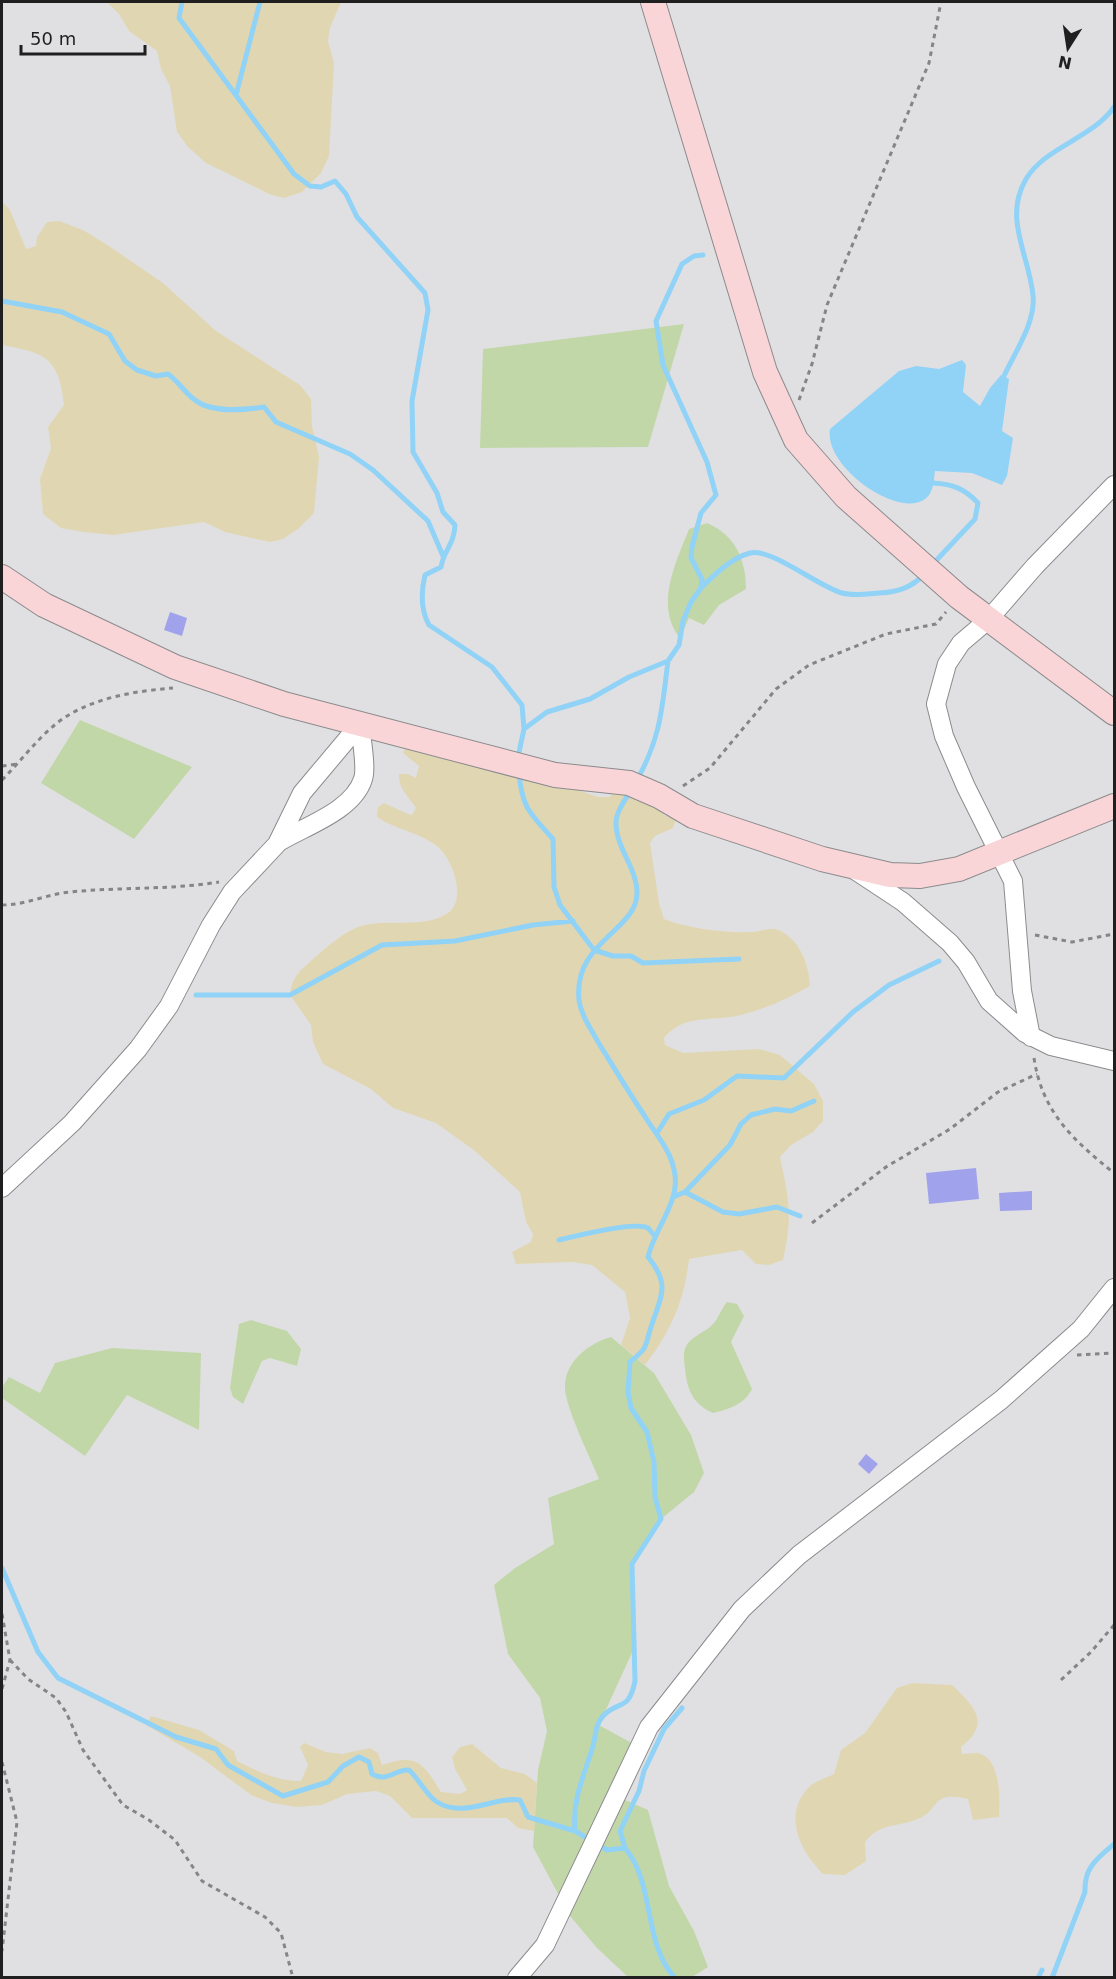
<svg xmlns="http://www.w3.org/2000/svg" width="1116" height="1979" font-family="'DejaVu Sans',sans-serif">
<rect width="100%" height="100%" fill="#e0e0e3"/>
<path fill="#c2d7a8" d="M684 324 648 447 480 448 483 349Z
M707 523C736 535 746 561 746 589L719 605 704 625 689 618 680 638C654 606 676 562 689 529Z
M80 720 192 767 134 839 41 783Z
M727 1302 737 1304 744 1316 731 1342 752 1389C744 1405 729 1409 713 1413 693 1404 687 1390 685 1369 684 1359 682 1350 689 1342 695 1335 705 1332 712 1325 718 1320 721 1309 727 1302Z
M251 1320 287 1331 301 1349 297 1366 270 1358 262 1361 243 1404 233 1397 230 1388 239 1324Z
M611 1337 654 1373 691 1435 704 1473 694 1492 661 1519 632 1564 635 1646 604 1714 597 1724 639 1747 616 1796 648 1810 669 1886 694 1931 708 1967 692 1977H628L597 1948 570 1916 533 1847 538 1770 547 1731 540 1698 508 1654 494 1585 515 1568 554 1544 548 1498 599 1479C591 1460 565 1406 565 1388 564 1362 589 1343 611 1337Z
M112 1348 201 1353 199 1430 127 1395 85 1456 2 1398V1387L9 1377 40 1393 55 1363Z"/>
<path fill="#e0d7b2" d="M107 2H341L330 28 328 41 334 63 329 156 321 173 302 192 284 198 269 194 206 163 188 147 177 132 170 86 161 69 157 51 129 31 119 14Z
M2 201 10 210 26 249 36 246 37 237 47 222 59 221 83 230 109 246 163 283 216 331 300 385 311 399 312 426 319 457 314 513 298 529 283 539 270 542 225 532 204 522 113 535 83 532 61 528 43 514 40 479 51 448 48 427 64 405C59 357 45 353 2 345Z
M407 742 558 783 598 797H610L615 786 659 802 664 815 676 820 673 828 655 836 650 843 659 903 664 919C690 929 724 933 752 932 759 932 769 928 775 929 799 936 809 964 810 986 789 998 765 1009 741 1015 713 1022 684 1013 664 1038L665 1045 683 1053 759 1049 780 1055 814 1084 823 1101V1121L813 1132 791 1145 780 1157C789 1199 793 1217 783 1260L769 1265 756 1264 742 1250 689 1259C685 1300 670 1333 645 1365L621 1345 630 1318 625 1292 592 1265 572 1262 516 1264 512 1252 531 1242 533 1234 526 1222 520 1192 475 1151 436 1123 393 1108 371 1089 323 1064 313 1042 311 1025 290 995C291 978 300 970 313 959 326 948 342 933 358 927 386 917 423 930 448 913 467 900 453 860 438 847 422 833 396 830 377 817L378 807 384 803 408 814 412 815 416 808C408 796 398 788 399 774H408L416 778 419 766 403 753Z
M912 1683 952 1685C974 1706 992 1723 961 1747L962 1754C967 1754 976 1752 981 1754 1001 1762 1000 1799 999 1817L973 1820 968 1799C931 1790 940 1809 920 1818 899 1828 882 1821 865 1842L866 1861 845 1875 823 1874C800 1851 782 1815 809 1787 815 1781 826 1778 834 1774L841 1750 865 1733 897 1688Z
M151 1716 199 1730 234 1751 237 1761C259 1772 276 1781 301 1781L308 1765 300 1747 304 1743 326 1752 342 1754 370 1748 378 1753 382 1765C417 1753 423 1763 441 1792L460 1794 467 1790 455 1769 452 1757 460 1747 472 1744 501 1768 525 1774 537 1783 534 1831 518 1828 507 1818H412L390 1796 376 1791 347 1794 322 1805 297 1807 272 1803 251 1795 200 1757 146 1725Z"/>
<path fill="#91d2f7" d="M962 360 966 365 963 392 980 406 990 388 1001 375 1009 379 1002 431 1013 438 1007 476 1002 485 972 473 935 471C934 477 934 484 932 489 918 531 823 472 830 429L899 371 916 366 939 369Z"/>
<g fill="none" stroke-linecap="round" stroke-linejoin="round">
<path stroke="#91d2f7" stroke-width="5" d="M182 2 179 18 294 174 310 186 321 187 335 181 346 194 357 217 425 293 428 310 412 401 413 452 437 493 443 512 455 525C454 545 444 550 441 567L425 575C421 592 420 609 429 625L492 667 522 705 524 729
M236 95 260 2
M2 301 62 312 109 334 125 361 137 370 156 376 168 374C179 382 185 393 195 400 211 413 245 410 264 407L276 422 350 454 373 470 428 521 443 556
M1004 376C1015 352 1036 322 1033 295 1029 255 1003 218 1026 179 1045 147 1093 138 1114 107
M932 565 975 519 978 503C965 489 953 484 933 483
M701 588C714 575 731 558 750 553 770 547 819 587 842 593 854 596 867 594 879 593 897 592 912 588 924 574
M518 757 524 729 547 712 590 699 629 677 668 661 679 645 683 621 691 602 701 588 702 579 691 558 692 547 701 513 716 495 707 462 663 365 656 321 682 264 694 256 703 255
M519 773C522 809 531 814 553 839L554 887 560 905 594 950 613 956H631L643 963 739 959
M637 780C661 737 662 708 668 661
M196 995H290L382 945 455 941 533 925 573 921
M657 1133 669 1114 704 1100 737 1076 784 1078 853 1012 889 985 939 961
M685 1192 723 1212 739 1214 777 1207 800 1216
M673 1197 685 1192 730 1145 741 1124 751 1115 775 1109 791 1111 814 1101
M559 1240C575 1236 636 1221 648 1228 650 1230 652 1233 654 1235
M2 1568 38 1652 58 1678 176 1737 216 1749 228 1765 283 1796 328 1782 343 1766 359 1757 369 1762 372 1774C388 1783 394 1769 409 1770 419 1779 426 1795 437 1802 464 1819 495 1796 520 1800L528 1817 575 1831 607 1850 625 1848C656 1885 642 1942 675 1978
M575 1831C572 1799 584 1776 593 1746 596 1735 595 1725 603 1716 618 1700 629 1712 635 1681L632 1564 661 1519 655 1497 654 1462 647 1432 631 1408 628 1392 630 1362C649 1346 644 1349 651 1327 661 1296 671 1285 648 1257 654 1230 679 1203 675 1175 672 1151 656 1135 644 1115 628 1091 613 1066 598 1042 591 1029 581 1015 579 1000 573 941 637 931 637 893 637 868 616 848 616 823 616 812 625 800 631 790
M625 1848 620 1831 639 1791 644 1771 664 1729 682 1708
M1038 1978 1042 1970
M1052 1978 1085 1892C1084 1867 1097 1859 1114 1844"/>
</g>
<path fill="#a0a2eb" d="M170 612 187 618 182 636 164 630Z
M976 1168 979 1199 929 1204 926 1173Z
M1032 1191V1210L1000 1211 999 1193Z
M866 1454 878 1464 869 1474 858 1464Z"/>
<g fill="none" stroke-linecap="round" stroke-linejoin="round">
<g stroke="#8b8b8e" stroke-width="20">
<path id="street" d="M279 842C305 826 353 811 363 779 367 768 361 737 360 724
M856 871 903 902 950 943 966 962 989 1001 1025 1033 1051 1046 1114 1061
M1031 1037 1022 991 1013 881 966 787 944 736 936 704 947 664 961 643 988 620 1035 566 1114 485
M2 1188 72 1123 138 1049 169 1006 211 925 232 892 277 844 302 793 360 724
M517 1978 545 1945 649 1727 742 1609 799 1555 1001 1400 1081 1329 1114 1288"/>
</g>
<g stroke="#8b8b8e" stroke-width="26">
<path id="secondary" d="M653 2 765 372 796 440 846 497 959 597 1114 713
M2 577 44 605 175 667 284 704 555 775 629 783 659 796 693 816 822 859 890 875 920 876 959 869 1114 806"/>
</g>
<path stroke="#858588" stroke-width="3" stroke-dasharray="4.5 4.5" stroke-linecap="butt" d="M799 400 812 364 827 305 929 63 941 2
M2 766 18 764
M2 780C20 762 37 739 57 723 89 698 135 691 173 688
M683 786 710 768 776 689 809 665 886 634 936 624 946 612
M2 905C26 905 47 894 70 892 120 887 169 890 219 882
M1035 935 1072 942 1114 934
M1034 1058C1042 1112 1073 1140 1114 1173
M812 1223 886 1167 950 1129 998 1092 1037 1074
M1077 1355 1114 1353
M2 1614 10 1660 2 1689
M10 1660 28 1679 56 1698 66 1712 83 1750 123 1805 149 1820 175 1840 202 1881 265 1917 281 1933 293 1978
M1061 1680 1091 1652 1114 1625
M2 1762 17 1822 2 1951"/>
<use href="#street" stroke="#fff" stroke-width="18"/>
<use href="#secondary" stroke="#f9d5d7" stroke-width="24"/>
</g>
<rect width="1116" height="1979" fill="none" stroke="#1f1f20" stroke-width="6"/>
<g transform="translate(1068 48) rotate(192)" stroke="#e0e0e3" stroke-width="4.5" paint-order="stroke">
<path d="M0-4.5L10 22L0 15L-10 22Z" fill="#1f1f20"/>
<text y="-9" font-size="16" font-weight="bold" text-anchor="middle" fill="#1f1f20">N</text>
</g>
<path d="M21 45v9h124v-9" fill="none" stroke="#1f1f20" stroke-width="3"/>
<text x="30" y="45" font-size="18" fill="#1f1f20" stroke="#e0e0e3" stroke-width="4.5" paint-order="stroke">50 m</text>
</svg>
